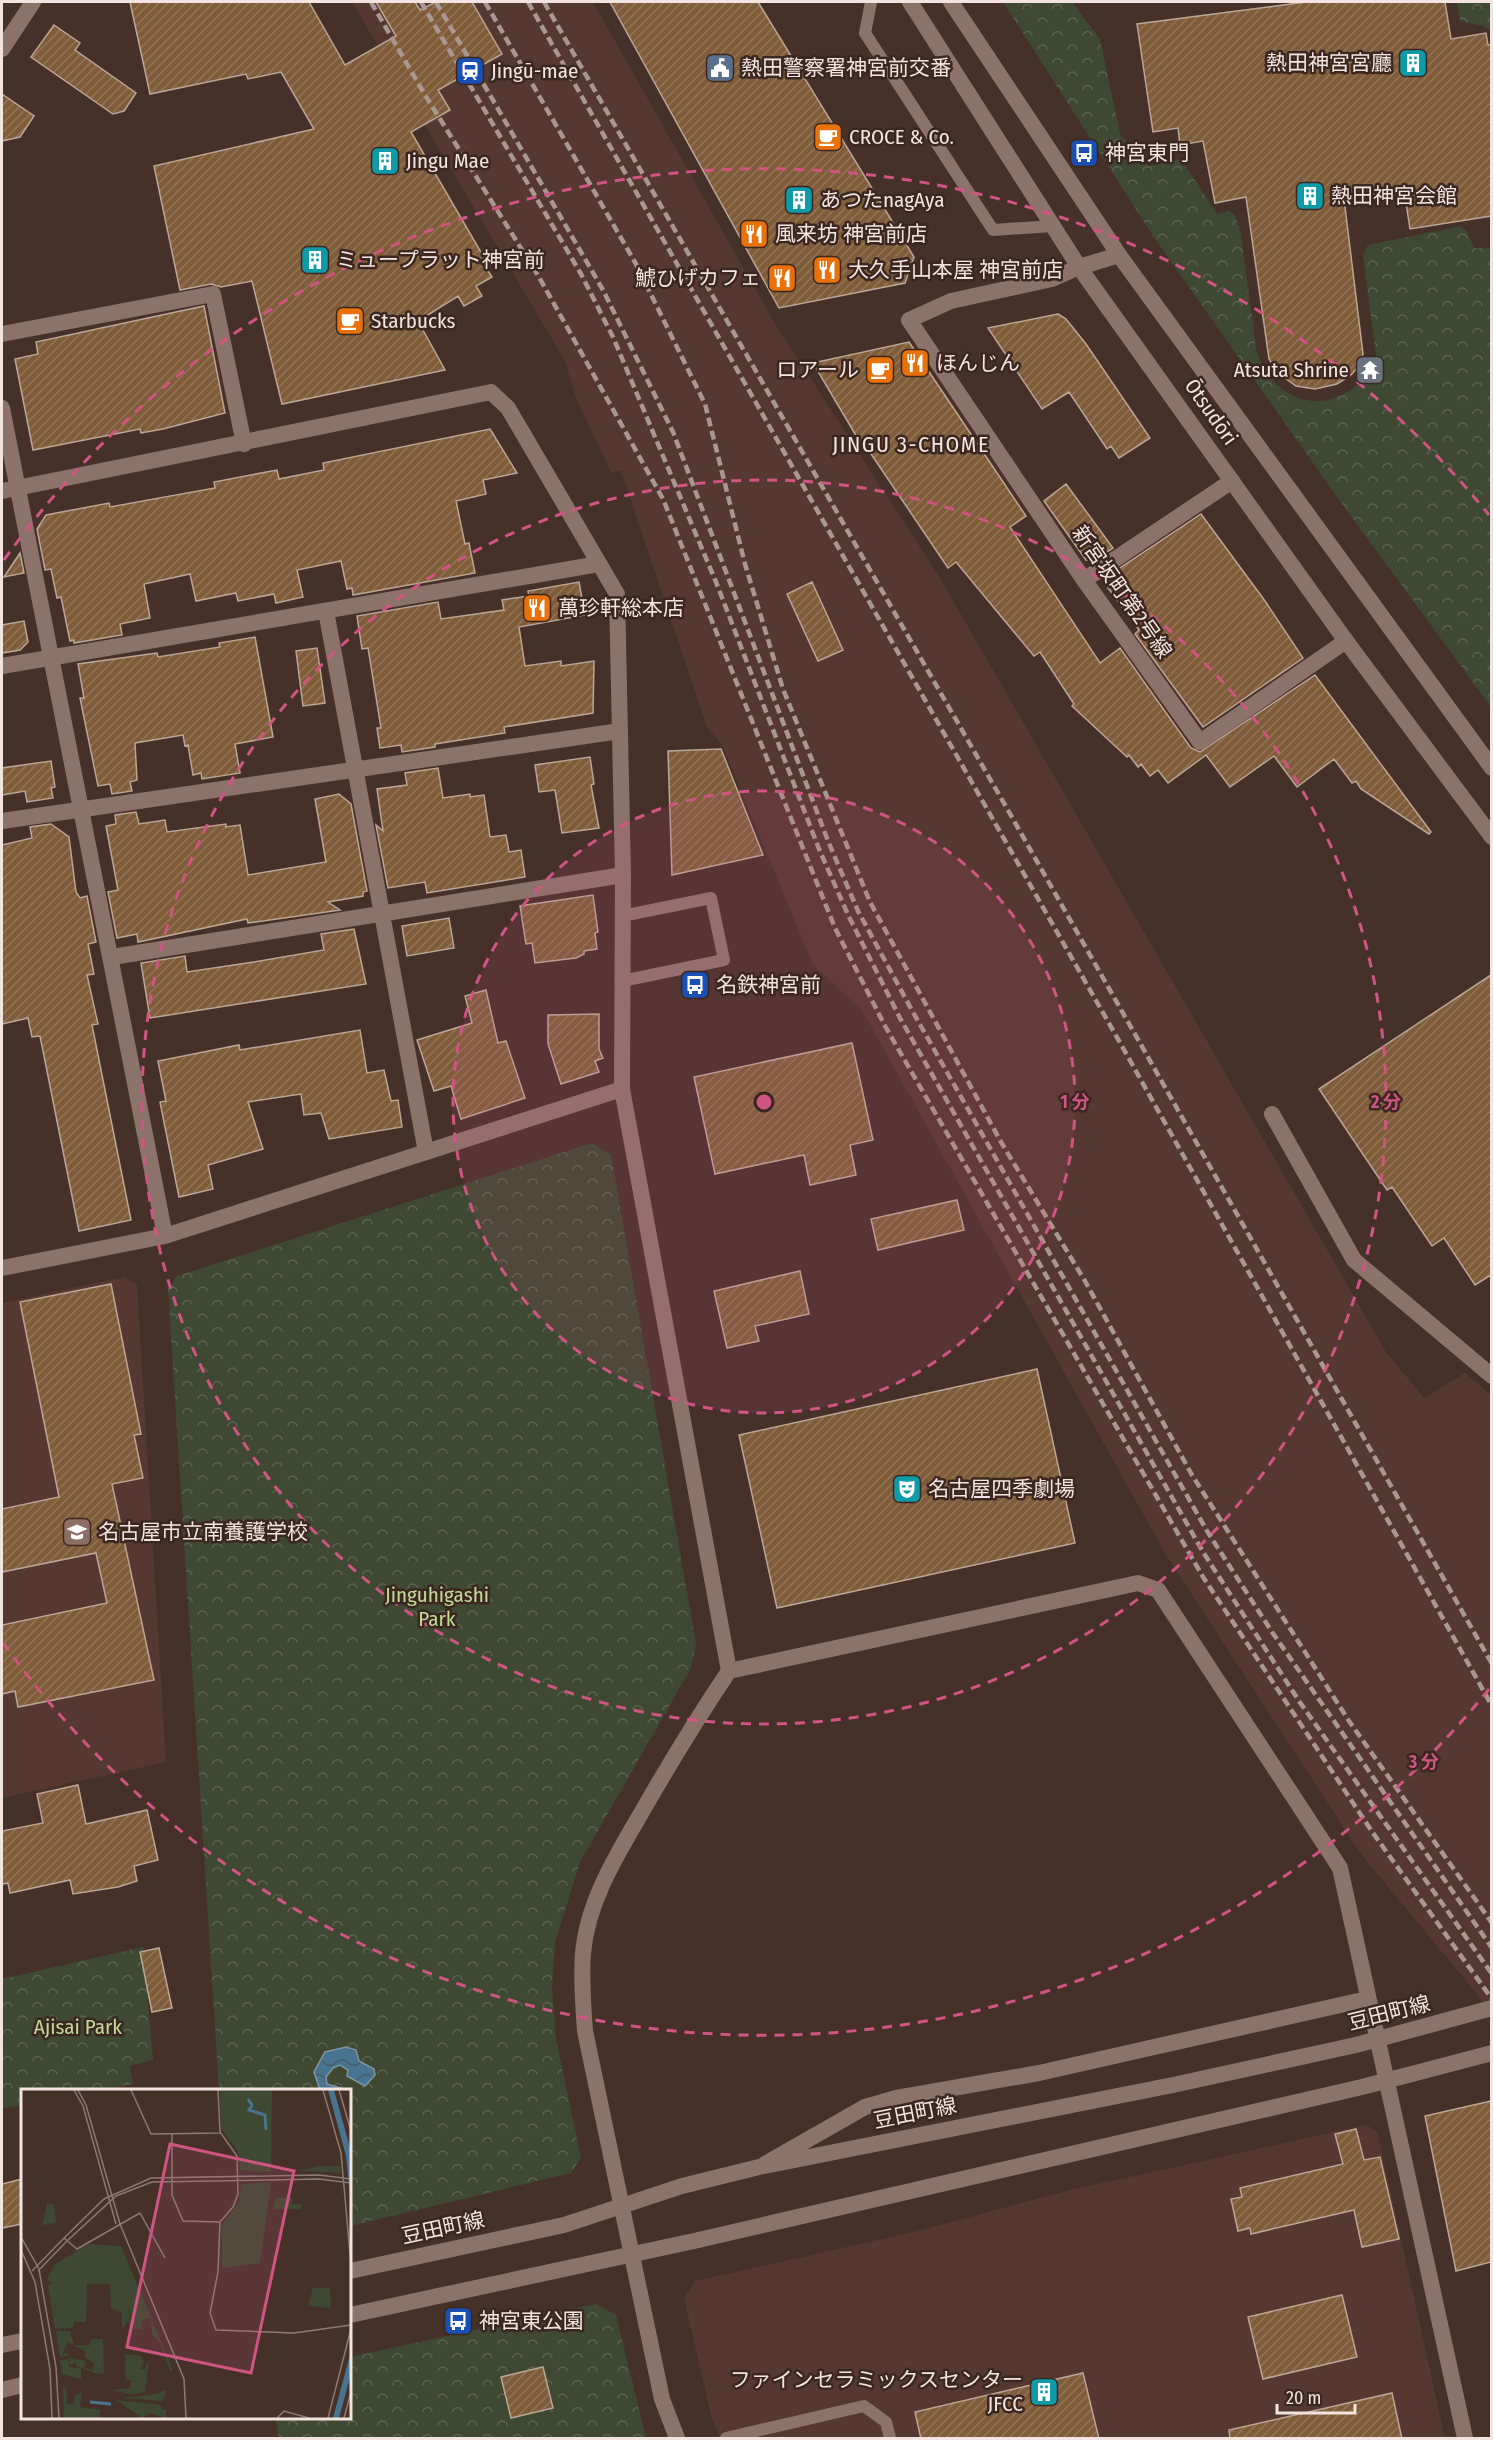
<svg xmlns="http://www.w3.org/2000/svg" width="1493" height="2440" font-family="'Fira Sans Condensed','Noto Sans JP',sans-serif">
<defs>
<pattern id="forest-crowns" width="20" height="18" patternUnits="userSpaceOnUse" patternTransform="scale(1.5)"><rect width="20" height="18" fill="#3f4830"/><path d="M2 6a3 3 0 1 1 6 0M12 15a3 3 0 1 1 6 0" fill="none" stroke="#5b624e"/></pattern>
<pattern id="water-waves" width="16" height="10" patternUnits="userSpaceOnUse" patternTransform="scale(1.5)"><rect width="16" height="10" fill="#497490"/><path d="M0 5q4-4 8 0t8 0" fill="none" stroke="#495c6a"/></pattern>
<pattern id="building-hatch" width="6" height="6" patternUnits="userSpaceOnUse" patternTransform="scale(1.5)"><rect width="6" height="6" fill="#7f5d3b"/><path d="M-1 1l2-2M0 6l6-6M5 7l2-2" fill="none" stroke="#927457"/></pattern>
</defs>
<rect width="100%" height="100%" fill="#463129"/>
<path fill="#553930" d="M352 2H593L774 322 940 578 1386 1352 1424 1398 1465 1373 1491 1395V2011L1361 1854 1166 1555 862 1010 813 965 722 745 707 727 621 471 611 472 576 398 565 361Z
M124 1277 137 1285 166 1762 2 1798V1303Z
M1366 2125 1377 2131 1445 2438H720L711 2415 684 2298 695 2281 918 2231 1070 2190Z"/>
<path fill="url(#forest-crowns)" d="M1003 2H1072L1100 39 1120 134 1148 166 1181 159 1217 214 1228 211 1234 214 1241 233C1244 260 1248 288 1252 316 1254 327 1254 341 1257 352 1267 384 1298 409 1331 399 1353 393 1368 378 1376 356L1363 255 1368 245 1461 226 1467 232 1474 248H1491V707L1342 504 1153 236Z
M1457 2H1491V31L1483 26 1460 21Z
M592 1143 611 1155 696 1644 691 1668 580 1862 555 1942 552 1989 556 2039 581 2158 571 2173 350 2226V2090H219L168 1289 177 1276Z
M143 1947 153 2060 130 2066 133 2084 97 2090H22V2105L2 2109V1979Z
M596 2304 616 2315 646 2438H279L275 2418H350V2357Z"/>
<path fill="url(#water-waves)" stroke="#7c96a8" stroke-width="1.5" d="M346 2047 356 2050 359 2061 374 2069 375 2075 365 2086 347 2076 348 2070 340 2065 333 2068 326 2077 327 2084 347 2090H320L314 2072 325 2052Z"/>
<path fill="url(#building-hatch)" stroke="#bba795" stroke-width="1.5" d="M130 2H309L345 65 396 36 376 2H415L420 10 436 2H472L502 54 438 90 450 110 411 132 489 266 486 268 492 277 476 286 482 296 464 306 458 296 418 321 445 370 282 404 252 281 221 287 211 284 180 290 154 166 314 129 281 72 248 79 246 74 150 94Z
M610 2H758L914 257 905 283 779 308Z
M1306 2H1445L1451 39 1486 33 1488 45H1491V216L1410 229 1404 190 1344 199 1363 354 1360 365 1351 375 1337 384 1315 389 1296 386 1278 373 1269 359 1246 197 1215 203 1203 141 1180 145 1178 128 1153 132 1137 24Z
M54 25 80 43 75 50 136 93 124 111 113 114 31 57Z
M2 94 34 116 20 137 2 141Z
M204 306 225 413 163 429 141 433 140 429 33 450 15 359 38 354 36 342Z
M1058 314 1066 319 1086 344 1150 438 1119 458 1111 446 1107 449 1069 392 1042 409 988 328Z
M909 342 1026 516 1010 527 1100 663 1120 648 1191 748 1200 752 1315 675 1431 832 1429 834 1361 789 1356 781 1352 783 1334 759 1297 787 1274 756 1230 787 1206 755 1168 783 1158 770 1150 776 1141 764 1138 767 1129 755 1127 757 1072 706 1074 704 1040 652 1034 656 956 562 948 568 863 442 861 444 813 363Z
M490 429 517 473 483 480 486 494 456 501 465 544 469 543 475 573 353 595 352 588 347 589 341 561 297 570 303 597 276 603 274 594 238 601 236 593 196 601 190 574 144 584 150 618 120 624 122 635 74 643V640L70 641 61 597 57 598 51 569 45 570 37 529 46 515 109 503 110 507 215 488 214 482 277 470 279 479 324 470 323 463Z
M1066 484 1113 548 1093 561 1086 560 1044 501Z
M1201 514 1265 601 1303 658 1203 727 1135 634 1139 630 1108 588V576Z
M20 553 24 573 4 577Z
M579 582 585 615 519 627 525 666 561 661V666L594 661 593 713 504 727 505 733 435 744V747L402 752 401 745 380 748 377 728H381L368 648 362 649 357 616 438 602 441 619 504 610 502 600 529 596 528 591Z
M812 582 843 650 818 661 787 594Z
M24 621 28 642 20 650 2 653V625Z
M255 637 273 737 235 744 240 773 202 779 201 773 193 775 188 745 185 746 183 735 135 743 137 780 130 782 132 791 112 794 110 784 98 786 80 698H84L78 664 157 653 158 657 220 647 219 643Z
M317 648 325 703 303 706 296 651Z
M721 749 763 855 672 875 668 751Z
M590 757 594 784 591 785 599 828 562 833 555 790 539 792 535 765Z
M51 761 55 787 51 788 53 798 27 802 25 791 2 795V768Z
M438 768 443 798 470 794V797L484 795 490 837 506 835 509 852 521 850 525 877 427 893 425 882 388 888 376 825 383 831 377 789 407 785 405 773Z
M339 794 351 804 367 891 363 892V896L328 902 340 910 248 923 247 919 138 942 137 934 117 938 108 892 118 890 106 826 116 824 115 815 136 812 139 824 165 820 167 832 226 824V827L240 825 248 875 326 862 315 799Z
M51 824 69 837 76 892 80 898 87 896 96 942 88 944 94 974 87 975 98 1024 92 1025 131 1220 79 1231 40 1036 32 1037 28 1018 2 1024V845L32 838 30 827Z
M593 895 598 932 595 933 597 949 584 951V954L576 958 535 963 532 943 526 944 520 906Z
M449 918 454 948 407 956 402 926Z
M354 929 366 984 150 1018 141 963 185 956 187 972 254 962 324 950 321 934Z
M1491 975V1275L1475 1285 1444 1238 1432 1246 1392 1187 1387 1190 1319 1089Z
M486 990 498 1043 506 1041 525 1098 461 1119 451 1086 434 1091 417 1040 472 1023 465 996Z
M599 1014V1049L603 1058 595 1061 599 1072 561 1084 548 1044V1015Z
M360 1030 367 1073 384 1070 391 1101 398 1100 402 1127 329 1139 321 1113 304 1115 301 1094 248 1102 263 1149 208 1165 213 1189 179 1197 160 1102 166 1101 158 1061 239 1045 240 1050Z
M852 1043 873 1140 850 1145 856 1175 810 1185 804 1155 715 1174 694 1077Z
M957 1200 964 1230 878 1250 871 1219Z
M800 1271 809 1314 755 1326 759 1341 727 1348 714 1291Z
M111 1284 141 1434 134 1435 143 1478 112 1484 154 1680 18 1707 15 1691 2 1694V1625L107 1603 96 1553 2 1572V1509L59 1497 20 1302Z
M1037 1369 1075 1543 777 1608 739 1435Z
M78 1785 86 1824 147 1810 158 1860 134 1866 137 1881 118 1887 73 1894 70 1880 10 1893 8 1883 2 1884V1831L43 1823 37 1794Z
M159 1948 172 2008 152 2012 140 1952Z
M1491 2101V2262L1456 2271 1425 2116Z
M1356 2129 1364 2160 1380 2157 1399 2239 1362 2247 1354 2210 1251 2234 1250 2228 1238 2231 1231 2199 1242 2197 1240 2188 1343 2164 1335 2134Z
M22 2179V2224L2 2228V2184Z
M1342 2295 1357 2357 1263 2379 1248 2317Z
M543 2367 553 2408 511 2418 501 2377Z
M1083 2373 1099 2439H921L915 2412Z
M1392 2393 1402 2439H1230L1229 2430Z"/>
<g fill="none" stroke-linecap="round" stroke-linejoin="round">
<path stroke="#8c736a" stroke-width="12" d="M871 2 865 33 993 230 1053 226
M622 916 711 898 724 960 622 981
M726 2438 864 2406 886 2422 890 2438"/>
<path stroke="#8c736a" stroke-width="16" d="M2 49 33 2
M1119 255 1079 267 1052 279 951 301 909 320 1084 580 1200 742 1346 641
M2 334 213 294 244 444
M2 408 165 1236
M1084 580 1232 481
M326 611 426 1152
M2 666 599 564
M2 821 620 731
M112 957 623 875
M2 1268 165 1236 622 1089
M765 2164 865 2107 896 2098 1039 2073 1367 1999"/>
<path stroke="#8c736a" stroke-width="16" d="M2 491 491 392 508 408 617 594 623 875 622 1089 729 1671C700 1714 673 1758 647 1803 620 1850 588 1898 583 1953 581 1979 583 2005 585 2031L662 2399 677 2438
M1272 1114 1354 1260 1492 1376
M729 1671 1138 1583 1158 1590 1340 1868 1465 2438
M350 2271 564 2225 682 2186 759 2167 1173 2085 1356 2045 1492 2008
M350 2315 694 2241 1362 2087 1492 2053
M2 2345 22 2341
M2 2390 22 2385"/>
<path stroke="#8c736a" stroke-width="16" d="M910 2 1079 267 1346 641 1492 837
M951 2 1119 255 1492 768"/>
<path stroke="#a99791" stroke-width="4.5" stroke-dasharray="9 4.5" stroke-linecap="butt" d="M371 2 425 95 539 277 663 499 835 928 885 1026 1203 1577 1373 1833 1492 1999
M421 2 581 274 613 337 716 582 819 849 849 917 900 1018 1203 1552 1299 1701 1492 1974
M436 2 603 290 673 432 828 841 858 911 914 1014 1207 1531 1272 1632 1492 1948
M485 2 636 264 705 404 745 564 783 689 870 902 1001 1142 1085 1281 1192 1475 1349 1721 1492 1923
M528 2 1123 1048 1492 1706
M544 2 1009 812 1492 1664"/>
</g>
<circle cx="764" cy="1102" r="311" fill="#d15583" fill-opacity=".12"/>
<g fill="none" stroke="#d15583" stroke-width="3" stroke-dasharray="10 8">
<circle cx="764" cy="1102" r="311"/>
<circle cx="764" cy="1102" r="622"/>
<path d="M1489 1689A933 933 0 0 1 4 1644M4 560A933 933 0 0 1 1489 515"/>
</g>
<defs>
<g id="building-square" transform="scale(1.5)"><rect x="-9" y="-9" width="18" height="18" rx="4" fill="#0f9aa8" stroke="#3b271f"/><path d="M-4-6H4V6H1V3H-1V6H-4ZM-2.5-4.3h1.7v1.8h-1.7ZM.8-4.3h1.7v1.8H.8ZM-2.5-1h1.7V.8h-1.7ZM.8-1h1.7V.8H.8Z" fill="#fff"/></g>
<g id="civic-square" transform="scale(1.5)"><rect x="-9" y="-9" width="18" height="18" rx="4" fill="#5c6f8a" stroke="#3b271f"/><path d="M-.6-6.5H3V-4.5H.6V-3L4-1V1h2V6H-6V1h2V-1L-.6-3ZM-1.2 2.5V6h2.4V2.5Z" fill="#fff"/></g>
<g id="station-square" transform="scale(1.5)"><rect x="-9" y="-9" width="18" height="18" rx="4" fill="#1a4fb4" stroke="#3b271f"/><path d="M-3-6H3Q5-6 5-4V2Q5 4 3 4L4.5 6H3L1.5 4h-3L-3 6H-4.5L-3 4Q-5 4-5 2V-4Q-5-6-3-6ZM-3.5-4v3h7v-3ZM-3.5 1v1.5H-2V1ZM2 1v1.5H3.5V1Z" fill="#fff"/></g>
<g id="cafe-square" transform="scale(1.5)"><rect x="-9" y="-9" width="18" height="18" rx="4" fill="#e8710a" stroke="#3b271f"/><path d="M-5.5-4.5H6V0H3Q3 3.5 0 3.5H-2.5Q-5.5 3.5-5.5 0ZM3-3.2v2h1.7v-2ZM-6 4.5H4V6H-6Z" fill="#fff"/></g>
<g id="bus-square" transform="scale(1.5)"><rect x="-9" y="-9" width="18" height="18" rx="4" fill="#1a4fb4" stroke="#3b271f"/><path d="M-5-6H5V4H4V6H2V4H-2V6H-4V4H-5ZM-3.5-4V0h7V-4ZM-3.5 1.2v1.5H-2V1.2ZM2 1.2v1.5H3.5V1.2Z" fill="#fff"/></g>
<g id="restaurant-square" transform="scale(1.5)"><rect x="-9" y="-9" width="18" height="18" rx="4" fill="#e8710a" stroke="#3b271f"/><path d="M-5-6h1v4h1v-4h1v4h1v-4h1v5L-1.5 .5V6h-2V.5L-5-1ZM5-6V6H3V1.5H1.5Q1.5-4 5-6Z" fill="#fff"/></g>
<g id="temple-square" transform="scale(1.5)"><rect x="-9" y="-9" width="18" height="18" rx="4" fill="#6b7280" stroke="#3b271f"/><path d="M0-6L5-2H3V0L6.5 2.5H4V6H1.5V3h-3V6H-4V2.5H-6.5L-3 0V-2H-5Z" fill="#fff"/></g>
<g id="theatre-square" transform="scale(1.5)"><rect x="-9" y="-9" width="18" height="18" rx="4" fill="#0f9aa8" stroke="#3b271f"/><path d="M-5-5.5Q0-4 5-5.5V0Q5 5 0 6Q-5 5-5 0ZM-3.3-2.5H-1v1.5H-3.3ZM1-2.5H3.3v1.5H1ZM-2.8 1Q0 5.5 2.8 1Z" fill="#fff"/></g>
<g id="school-square" transform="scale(1.5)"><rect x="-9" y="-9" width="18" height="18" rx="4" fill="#8d6e63" stroke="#3b271f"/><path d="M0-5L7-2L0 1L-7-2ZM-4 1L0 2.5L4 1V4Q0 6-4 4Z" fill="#fff"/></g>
</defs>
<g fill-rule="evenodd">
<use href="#building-square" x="1413" y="63"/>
<use href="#civic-square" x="720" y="68"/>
<use href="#station-square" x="470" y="71"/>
<use href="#cafe-square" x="828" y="137"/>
<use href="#bus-square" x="1084" y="153"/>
<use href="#building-square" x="385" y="161"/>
<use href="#building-square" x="1310" y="196"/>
<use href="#building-square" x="799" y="200"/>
<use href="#restaurant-square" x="754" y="234"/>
<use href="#building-square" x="315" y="260"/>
<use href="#restaurant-square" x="827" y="270"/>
<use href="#restaurant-square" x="782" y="278"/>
<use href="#cafe-square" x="350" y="321"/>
<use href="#restaurant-square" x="915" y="363"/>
<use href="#cafe-square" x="880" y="370"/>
<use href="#temple-square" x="1370" y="370"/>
<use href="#restaurant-square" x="537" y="608"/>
<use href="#bus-square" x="695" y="985"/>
<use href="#theatre-square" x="907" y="1489"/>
<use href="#school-square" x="77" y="1532"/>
<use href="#bus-square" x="458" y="2321"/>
<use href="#building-square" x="1044" y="2392"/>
</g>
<g text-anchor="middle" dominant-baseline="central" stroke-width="5" stroke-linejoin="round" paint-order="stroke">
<g font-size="21" fill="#f3e4df" stroke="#3b271f" text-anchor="start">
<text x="1392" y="63" text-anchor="end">熱田神宮宮廳</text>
<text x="741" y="68">熱田警察署神宮前交番</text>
<text x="491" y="71">Jingū-mae</text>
<text x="849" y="137">CROCE &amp; Co.</text>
<text x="1105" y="153">神宮東門</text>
<text x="406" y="161">Jingu Mae</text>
<text x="1331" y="196">熱田神宮会館</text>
<text x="820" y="200">あつたnagAya</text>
<text x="775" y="234">風来坊 神宮前店</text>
<text x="336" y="260">ミュープラット神宮前</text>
<text x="848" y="270">大久手山本屋 神宮前店</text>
<text x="761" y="278" text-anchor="end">鯱ひげカフェ</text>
<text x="371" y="321">Starbucks</text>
<text x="936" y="363">ほんじん</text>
<text x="859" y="370" text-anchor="end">ロアール</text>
<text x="1349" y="370" text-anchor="end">Atsuta Shrine</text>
<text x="558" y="608">萬珍軒総本店</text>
<text x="716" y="985">名鉄神宮前</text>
<text x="928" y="1489">名古屋四季劇場</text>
<text x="98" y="1532">名古屋市立南養護学校</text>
<text x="479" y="2321">神宮東公園</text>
<text x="1023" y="2380" text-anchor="end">ファインセラミックスセンター<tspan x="1023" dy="24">JFCC</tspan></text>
</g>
<g font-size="21" fill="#f3e4df" stroke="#3b271f">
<text transform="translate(1211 412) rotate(55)">Ōtsudōri</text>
<text transform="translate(1122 592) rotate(55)">新宮坂町第2号線</text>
<text transform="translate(1389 2013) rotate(-14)">豆田町線</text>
<text transform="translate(915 2113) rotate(-11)">豆田町線</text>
<text transform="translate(443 2228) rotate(-12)">豆田町線</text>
</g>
<g font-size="21" fill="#c1da94" stroke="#3b271f">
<text x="437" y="1595">Jinguhigashi<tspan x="437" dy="24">Park</tspan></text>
<text x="78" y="2027">Ajisai Park</text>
</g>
<g font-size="22" letter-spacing="1.5" fill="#f3e4df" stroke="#3b271f">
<text x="911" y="444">JINGU 3-CHOME</text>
</g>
</g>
<g transform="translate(21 2089)">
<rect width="330" height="330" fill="#463129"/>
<path d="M199 1H251L250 83 219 81 217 62 200 40ZM298 77H319L320 84 278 82ZM250 93 239 174 201 179V136L218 113 220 95ZM255 109H271V116L280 114V120H252ZM26 114 33 115 35 134 21 136ZM68 155 100 157 152 281 149 282 139 253 131 245 130 229 122 230 120 240H112L108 236 110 227 107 216 109 229 101 241V224L90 219 89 195H66L65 233H53L52 239 34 240 27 197 32 194 26 191 33 176ZM292 199H309L310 219 287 217ZM35 242H49L53 256H69L70 250H82L83 284 76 285 55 277V273L49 276 48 267 39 268ZM47 253 64 262V269L73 274 72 281 63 279 65 272 50 269 45 263 48 261 41 266ZM104 265 120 267 123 272 119 280 123 281 128 272 124 303 111 306 91 301 110 299V291H105ZM47 270 48 278 60 280V290L41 285 39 271ZM42 298 45 299 46 315H53L54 306 61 304 59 318 79 321V329H43ZM142 301 145 303 142 312 100 309 137 305ZM95 311 140 316V320L145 321V329L129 324 121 329Z" fill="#3f4830" fill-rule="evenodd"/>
<path d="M307 1H313L330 62V118L325 67ZM330 262V285L318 329H312Z" fill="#497490"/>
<path fill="none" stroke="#497490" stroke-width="3" d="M227 10 231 16 228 21 244 26 245 41M69 313 90 315"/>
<path fill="none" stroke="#8b7972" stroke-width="1.5" d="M53 1 62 17 95 135M57 1 65 16 99 135M110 1 130 45 199 44M197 1 199 43 216 67 217 105 212 118 199 133 197 183 189 224 195 241 273 244 330 236M302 1 320 64 330 176M318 1 330 42M151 45V106L162 132 199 133M119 124 144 169M99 135 163 290 165 329M0 148 18 180 35 278 38 329M43 149 83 110 130 89 298 86 330 90M43 149 56 160 119 124M47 151 95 107 131 93 298 90 330 94M0 161 14 193 29 280 31 329M11 182 43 149M17 182 46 152M256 329 263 322 288 329M307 329 330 240M323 329 330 303"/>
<path fill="#d15583" fill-opacity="0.15" stroke="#d15583" stroke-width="3" d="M149 55 273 82 230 284 106 258Z"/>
<rect width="330" height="330" fill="none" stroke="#f3e4df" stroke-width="3"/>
</g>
<circle cx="764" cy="1102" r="9" fill="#d15583" stroke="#3b271f" stroke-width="3"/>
<g font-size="18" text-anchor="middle" font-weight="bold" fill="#d15583" stroke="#3b271f" stroke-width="5" stroke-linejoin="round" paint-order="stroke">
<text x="1075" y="1108">1 分</text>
<text x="1386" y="1108">2 分</text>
<text x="1424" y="1768">3 分</text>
</g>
<rect width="1493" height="2440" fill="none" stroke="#f3e4df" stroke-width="6"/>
<path d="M1277 2404v9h78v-9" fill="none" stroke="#f3e4df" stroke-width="3"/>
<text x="1286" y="2404" font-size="18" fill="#f3e4df" stroke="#3b271f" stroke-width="4.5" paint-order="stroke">20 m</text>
</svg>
